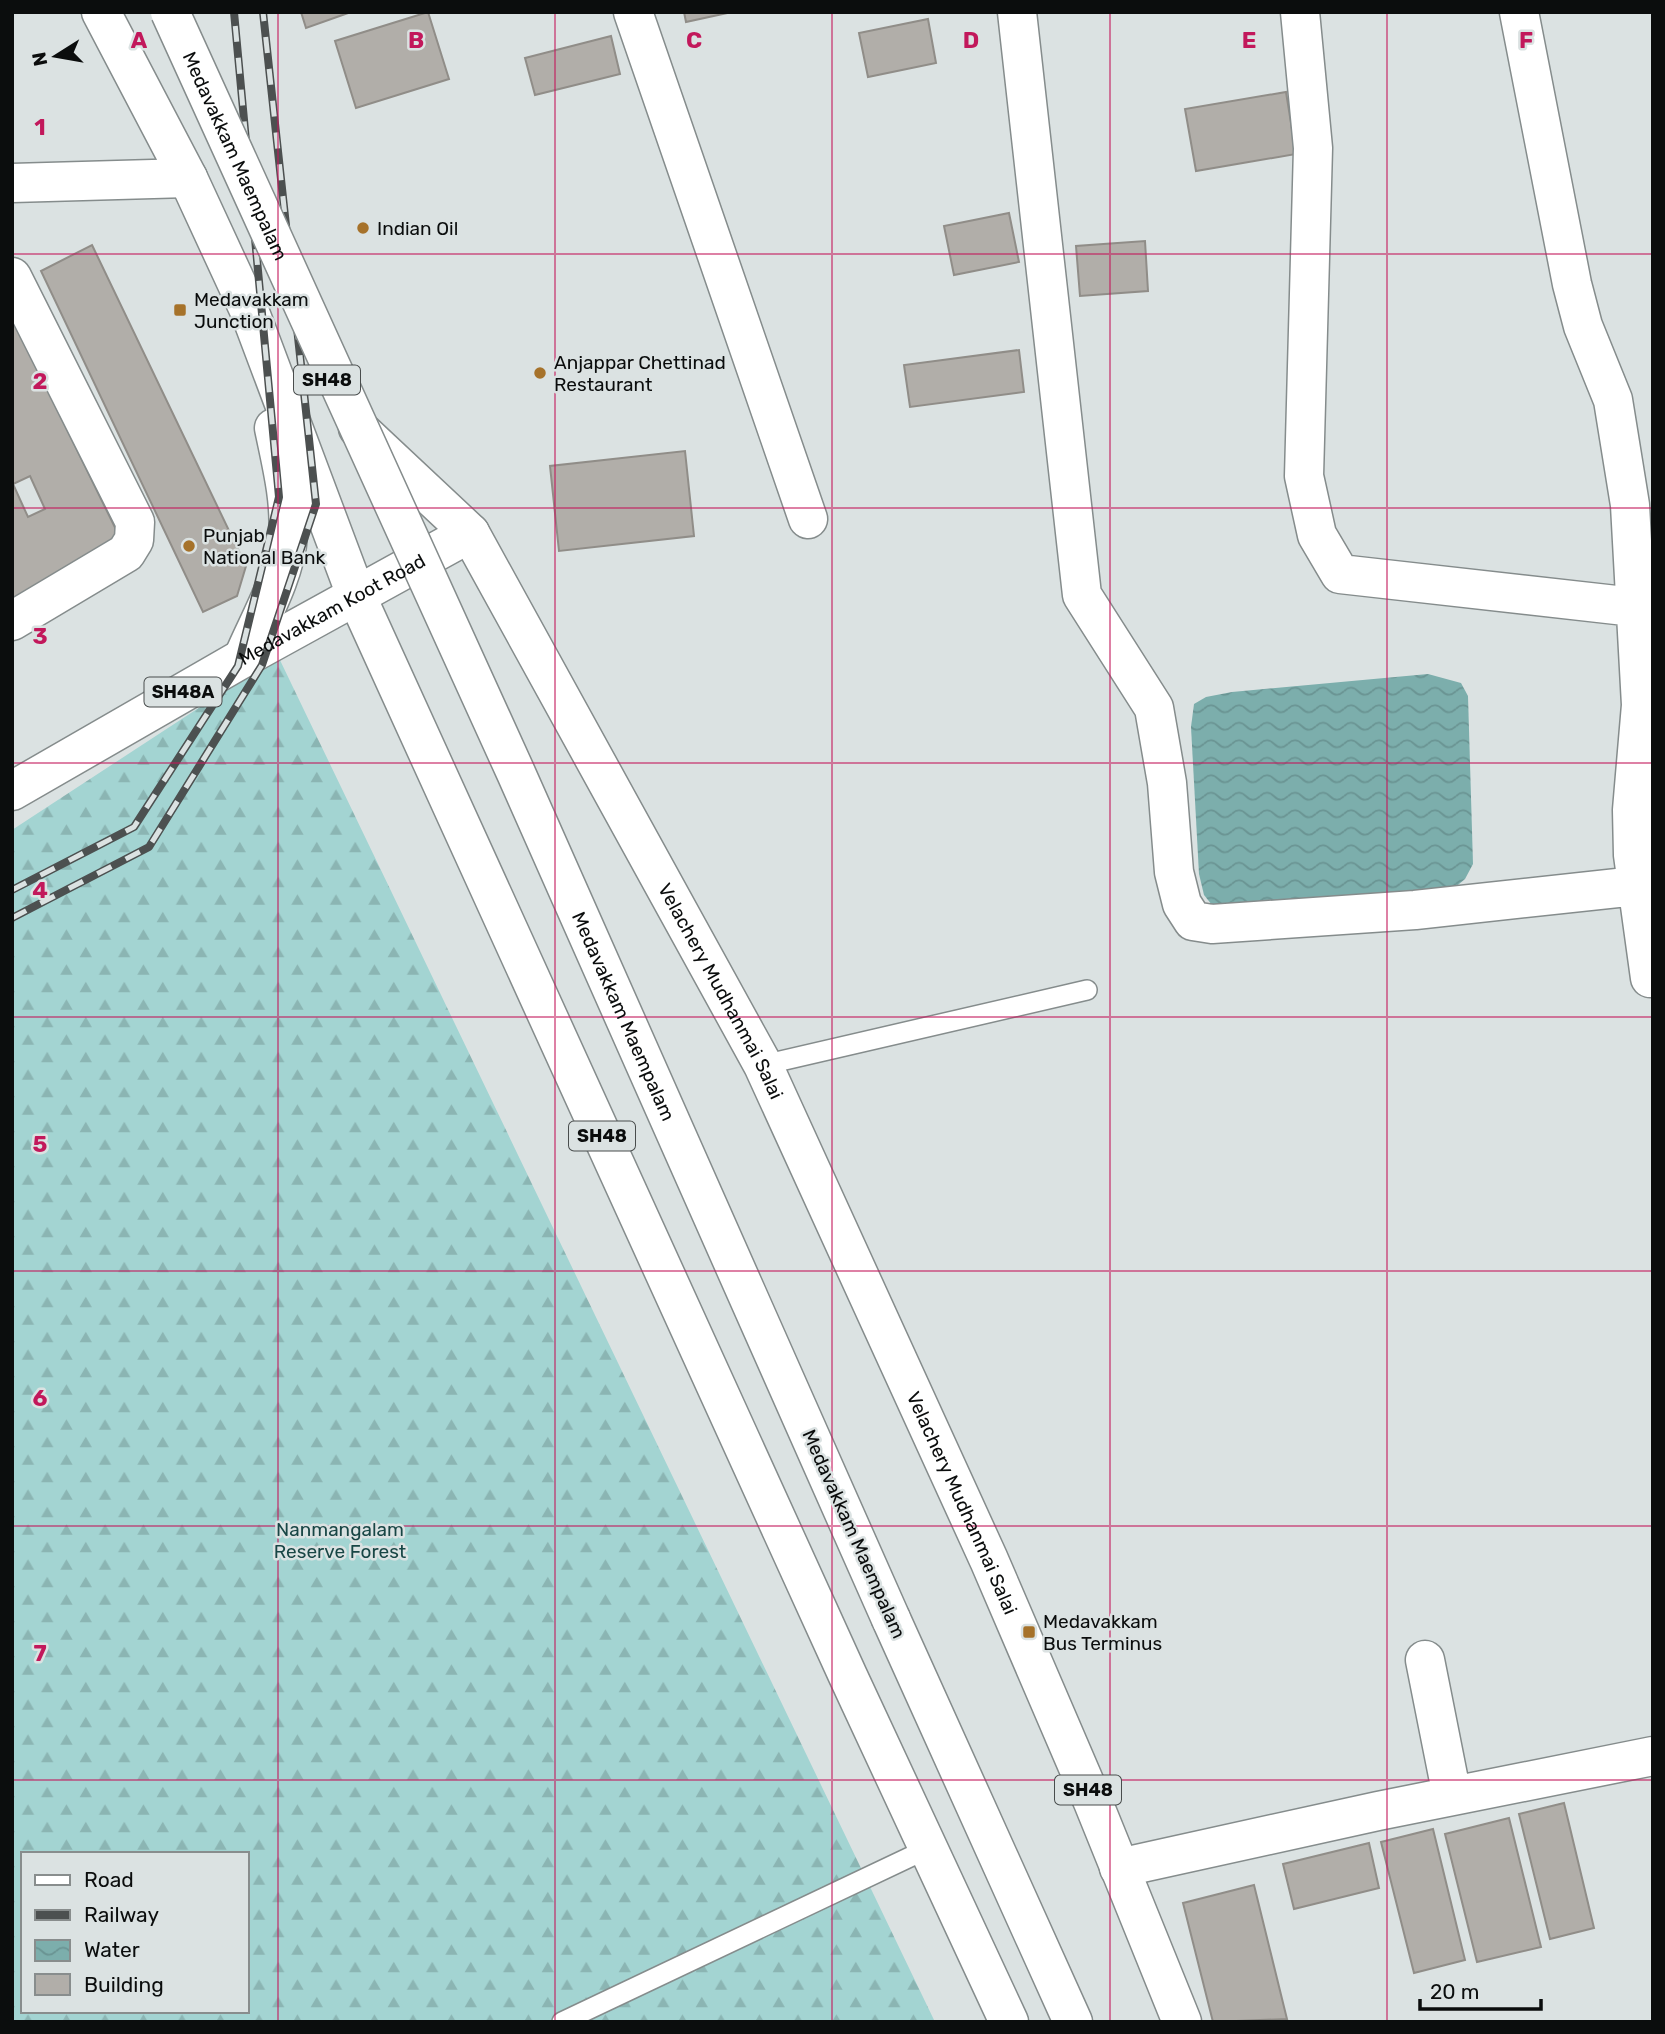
<svg xmlns="http://www.w3.org/2000/svg" width="1665" height="2034" font-family="Rubik,sans-serif">
<defs>
<pattern id="forest-firs" width="22" height="20" patternUnits="userSpaceOnUse" patternTransform="scale(1.75)"><rect width="22" height="20" fill="#a3d4d2"/><path d="M5 1l3.5 6h-7zM16 11l3.5 6h-7z" fill="#8bb5b3"/></pattern>
<pattern id="water-waves" width="16" height="10" patternUnits="userSpaceOnUse" patternTransform="scale(1.75)"><rect width="16" height="10" fill="#7caeac"/><path d="M0 5q4-4 8 0t8 0" fill="none" stroke="#6a9493"/></pattern>
</defs>
<rect width="100%" height="100%" fill="#dbe2e2"/>
<path fill="url(#forest-firs)" fill-rule="evenodd" d="M278 656 935 2022H12V830ZM23 1854H247V2011H23Z"/>
<path fill="url(#water-waves)" d="M1428 674 1461 683 1468 696 1473 864 1465 879 1452 890 1212 905 1204 895 1199 874 1191 727 1194 704 1206 697 1232 692Z"/>
<path fill="#b1aea9" stroke="#908d88" stroke-width="2" fill-rule="evenodd" d="M301 12H351L306 28Z
M428 12 449 79 356 108 335 41Z
M684 12H732L686 22Z
M928 19 936 63 868 77 859 33Z
M611 36 620 74 535 95 525 58Z
M1286 92 1296 154 1196 171 1185 109Z
M1009 213 1019 262 954 275 944 226Z
M1145 241 1148 291 1080 296 1076 246Z
M92 245 246 566 237 596 203 612 41 271Z
M12 317 125 548 12 603ZM30 476 45 509 28 517 13 484Z
M1019 350 1024 392 910 407 904 365Z
M685 451 694 536 559 551 550 466Z
M1564 1803 1594 1928 1550 1939 1519 1814Z
M1509 1818 1541 1947 1477 1962 1445 1834Z
M1433 1829 1465 1960 1414 1973 1381 1842Z
M1369 1843 1379 1888 1294 1909 1283 1864Z
M1254 1885 1287 2019 1213 2022 1183 1903Z"/>
<g fill="none" stroke-linecap="round" stroke-linejoin="round">
<g stroke="#858c8c" stroke-width="22">
<path id="lane" d="M763 1065 1087 990
M562 2022 929 1848"/>
</g>
<g stroke="#858c8c" stroke-width="41">
<path id="street" d="M633 12 808 519
M1017 12 1082 595 1154 708 1167 783 1174 872 1182 904 1193 921 1212 924 1415 910 1636 886
M1300 12 1313 148 1304 476 1317 535 1340 574 1634 607
M1519 12 1572 284 1583 326 1613 400 1630 505 1641 705 1632 810 1633 855 1650 978
M12 183 188 178
M12 277 135 522 134 540 126 553 12 621
M1425 1660 1452 1796
M1119 1868 1378 1811 1653 1756"/>
</g>
<g stroke="#858c8c" stroke-width="41">
<g id="primary">
<path d="M101 12 188 178 249 310 356 595 848 1676 1009 2022"/>
<path id="s1" d="M358 428 470 533 763 1065 989 1560 1093 1802 1182 2022"/>
<path d="M243 658C259 620 285 577 288 536 291 501 281 462 274 428"/>
<path id="s2" d="M12 791 243 658 470 533"/>
<path d="M891 1619 1073 2022"/>
</g>
</g>
<use href="#lane" stroke="#fff" stroke-width="19"/>
<use href="#street" stroke="#fff" stroke-width="38"/>
<use href="#primary" stroke="#fff" stroke-width="38"/>
<g stroke="#4c5050" stroke-width="8">
<path id="rail" d="M12 890 134 827 238 666 279 497 234 12
M12 918 149 847 262 665 316 504 263 12"/>
</g>
<use href="#rail" stroke="#dbe2e2" stroke-width="5" stroke-dasharray="16" stroke-linecap="butt"/>
<g stroke="#858c8c" stroke-width="41" stroke-linecap="butt">
<g id="primary-bridge">
<path id="s3" d="M170 12 516 773 891 1619"/>
</g>
</g>
<use href="#primary-bridge" stroke="#fff" stroke-width="38"/>
</g>
<path fill="none" stroke="#c2185b" stroke-width="2" stroke-opacity="0.55" d="M278 12V2022M555 12V2022M832 12V2022M1110 12V2022M1387 12V2022M12 254H1653M12 508H1653M12 763H1653M12 1017H1653M12 1271H1653M12 1526H1653M12 1780H1653"/>
<g fill="#a6722a" stroke="#dbe2e2" stroke-width="2.5">
<circle cx="363" cy="228" r="7"/>
<rect x="173" y="303" width="14" height="14" rx="3.5"/>
<circle cx="540" cy="373" r="7"/>
<circle cx="189" cy="546" r="7"/>
<rect x="1022" y="1625" width="14" height="14" rx="3.5"/>
</g>
<g text-anchor="middle" dominant-baseline="central" stroke-width="5" stroke-linejoin="round" paint-order="stroke">
<g fill="#dbe2e2" stroke="#494d4d" stroke-width="2">
<rect x="294" y="365.5" width="66" height="29" rx="5"/>
<rect x="144.5" y="677.5" width="77" height="29" rx="5"/>
<rect x="569" y="1121.5" width="66" height="29" rx="5"/>
<rect x="1055" y="1775.5" width="66" height="29" rx="5"/>
</g>
<g font-size="18" font-weight="bold" fill="#0b0d0d">
<text x="327" y="380">SH48</text>
<text x="183" y="692">SH48A</text>
<text x="602" y="1136">SH48</text>
<text x="1088" y="1790">SH48</text>
</g>
<g font-size="19" fill="#0b0d0d" stroke="#dbe2e2">
<text stroke="none"><textPath href="#s3" startOffset="158">Medavakkam Maempalam</textPath></text>
<text stroke="none"><textPath href="#s2" startOffset="368">Medavakkam Koot Road</textPath></text>
<text stroke="none"><textPath href="#s1" startOffset="676">Velachery Mudhanmai Salai</textPath></text>
<text stroke="none"><textPath href="#s3" startOffset="1102">Medavakkam Maempalam</textPath></text>
<text stroke="none"><textPath href="#s1" startOffset="1242">Velachery Mudhanmai Salai</textPath></text>
<text transform="translate(854 1534) rotate(66)">Medavakkam Maempalam</text>
</g>
<g font-size="19" fill="#0b0d0d" stroke="#dbe2e2" text-anchor="start">
<text x="377" y="228">Indian Oil</text>
<text x="194" y="299">Medavakkam<tspan x="194" dy="22">Junction</tspan></text>
<text x="554" y="362">Anjappar Chettinad<tspan x="554" dy="22">Restaurant</tspan></text>
<text x="203" y="535">Punjab<tspan x="203" dy="22">National Bank</tspan></text>
<text x="1043" y="1621">Medavakkam<tspan x="1043" dy="22">Bus Terminus</tspan></text>
</g>
<g font-size="19" fill="#184645" stroke="#dbe2e2">
<text x="340" y="1529">Nanmangalam<tspan x="340" dy="22">Reserve Forest</tspan></text>
</g>
</g>
<g font-size="23" text-anchor="middle" font-weight="bold" fill="#c2185b" stroke="#dbe2e2" stroke-width="5" stroke-linejoin="round" paint-order="stroke">
<text x="139" y="48">A</text>
<text x="416" y="48">B</text>
<text x="694" y="48">C</text>
<text x="971" y="48">D</text>
<text x="1249" y="48">E</text>
<text x="1526" y="48">F</text>
<text x="40" y="135">1</text>
<text x="40" y="389">2</text>
<text x="40" y="644">3</text>
<text x="40" y="898">4</text>
<text x="40" y="1152">5</text>
<text x="40" y="1406">6</text>
<text x="40" y="1661">7</text>
</g>
<rect width="1665" height="2034" fill="none" stroke="#0b0d0d" stroke-width="28"/>
<rect x="21" y="1852" width="228" height="161" fill="#dbe2e2" stroke="#888d8d" stroke-width="2"/>
<rect x="35" y="1875" width="35" height="10" fill="#ffffff" stroke="#888d8d" stroke-width="2"/>
<text x="84" y="1887" font-size="21" fill="#0b0d0d">Road</text>
<rect x="35" y="1910" width="35" height="10" fill="#4c5050" stroke="#888d8d" stroke-width="2"/>
<text x="84" y="1922" font-size="21" fill="#0b0d0d">Railway</text>
<rect x="35" y="1940" width="35" height="21" fill="url(#water-waves)" stroke="#888d8d" stroke-width="2"/>
<text x="84" y="1957" font-size="21" fill="#0b0d0d">Water</text>
<rect x="35" y="1974" width="35" height="21" fill="#b1aea9" stroke="#888d8d" stroke-width="2"/>
<text x="84" y="1992" font-size="21" fill="#0b0d0d">Building</text>
<g transform="translate(56 56) rotate(259)" stroke="#dbe2e2" stroke-width="5" paint-order="stroke">
<path d="M0-5L12 26L0 18L-12 26Z" fill="#0b0d0d"/>
<text y="-10" font-size="19" font-weight="bold" text-anchor="middle" fill="#0b0d0d">N</text>
</g>
<path d="M1420 1999v10h121v-10" fill="none" stroke="#0b0d0d" stroke-width="3.5"/>
<text x="1430" y="1999" font-size="21" fill="#0b0d0d" stroke="#dbe2e2" stroke-width="5" paint-order="stroke">20 m</text>
</svg>
